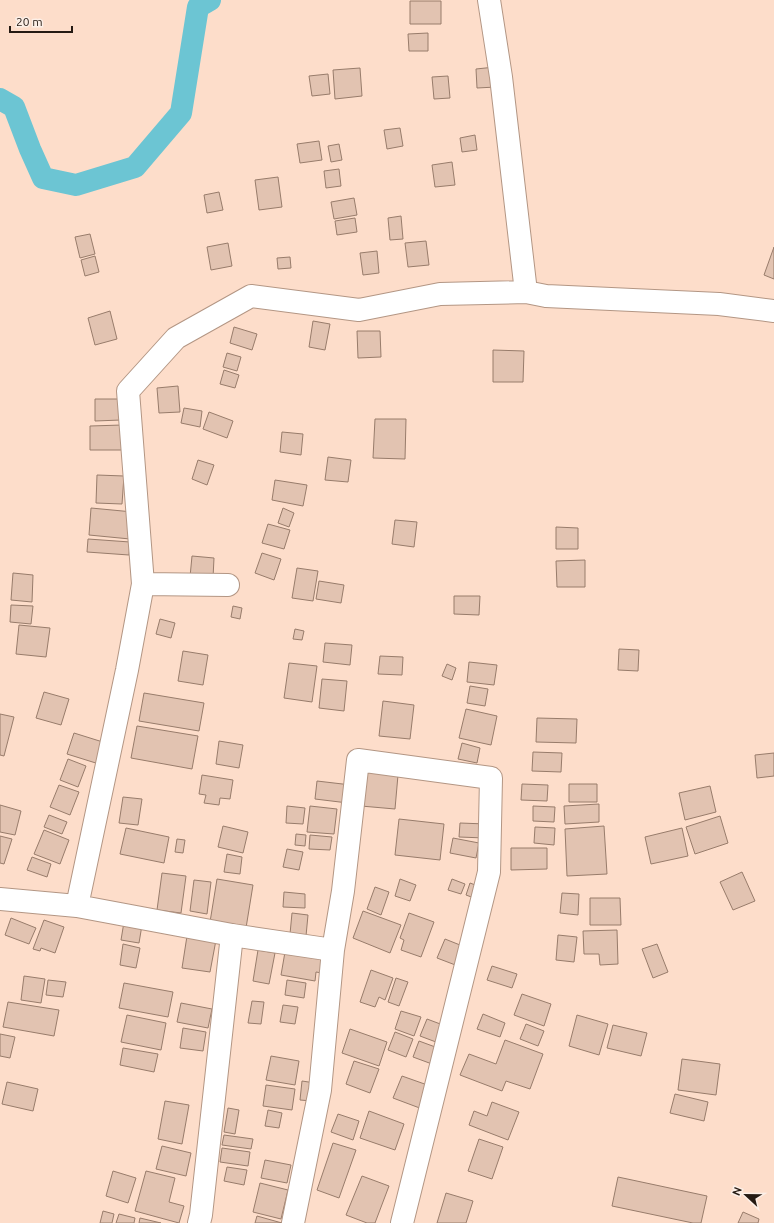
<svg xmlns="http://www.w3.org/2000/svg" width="774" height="1223" font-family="Ubuntu,sans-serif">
<rect width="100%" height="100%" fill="#fdddca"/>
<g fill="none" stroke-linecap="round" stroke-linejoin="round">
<path stroke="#6cc5d3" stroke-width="22" d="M0 99 14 107 30 149 43 178 76 185 135 167 181 113 198 7 210 0"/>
</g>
<path fill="#e2c3b1" stroke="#987c6b" d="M410 1H441V24H410Z
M428 33V51H409L408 34Z
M495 67 496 87 477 88 476 69Z
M360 68 362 96 335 99 333 70Z
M328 74 330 94 312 96 309 76Z
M448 76 450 98 434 99 432 77Z
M400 128 403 146 387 149 384 130Z
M475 135 477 150 462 152 460 138Z
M319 141 322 160 300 163 297 144Z
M339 144 342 160 331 162 328 146Z
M452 162 455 185 435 187 432 165Z
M339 169 341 186 326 188 324 171Z
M278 177 282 207 259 210 255 180Z
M219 192 223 210 207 213 204 195Z
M354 198 357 215 334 219 331 202Z
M401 216 403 239 390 240 388 218Z
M355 218 357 232 337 235 335 221Z
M90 234 95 254 80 258 75 237Z
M426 241 429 265 408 267 405 243Z
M228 243 232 266 211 270 207 247Z
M774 247V279L764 275Z
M377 251 379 273 363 275 360 253Z
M95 256 99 272 85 276 81 260Z
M290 257 291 268 278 269 277 258Z
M110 311 117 339 95 345 88 318Z
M313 321 330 324 325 350 309 347Z
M234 327 257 334 252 350 230 343Z
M357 331H380L381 357 358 358Z
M493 350 524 351 523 382H493Z
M227 353 241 357 237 371 223 367Z
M224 370 239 375 235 388 220 384Z
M178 386 180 412 159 413 157 388Z
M95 399H121V420L95 421Z
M184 408 202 411 200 427 181 423Z
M209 412 233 421 227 438 203 429Z
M375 419H406L405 459 373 458Z
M122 425V450H90V426Z
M282 432 303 434 301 455 280 452Z
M328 457 351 460 348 482 325 480Z
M198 460 214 465 207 485 192 479Z
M97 475 124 476 122 504 96 503Z
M275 480 307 485 303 506 272 500Z
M91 508 133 512 130 539 89 535Z
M283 508 294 513 289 527 278 523Z
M395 520 417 522 414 547 392 544Z
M268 524 290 530 284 549 262 543Z
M556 527 578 528V549H556Z
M88 539 130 542 129 555 87 552Z
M262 553 281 559 274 580 255 573Z
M192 556 214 558 213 578 190 577Z
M585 560V587H557L556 561Z
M297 568 318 571 313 601 292 598Z
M13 573 33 575 32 602 11 600Z
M319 581 344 585 341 603 316 599Z
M454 596H480L479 615 454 614Z
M11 605 33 606 31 624 10 622Z
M233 606 242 608 240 619 231 617Z
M160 619 175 623 171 638 156 634Z
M19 625 50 628 46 657 16 654Z
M295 629 304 631 302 640 293 639Z
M325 643 352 645 350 665 323 662Z
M619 649 639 650 638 671 618 670Z
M183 651 208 655 203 685 178 681Z
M380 656 403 657 402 675 378 674Z
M469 662 497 665 494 685 467 682Z
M289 663 317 666 312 702 284 698Z
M447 664 456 668 452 680 442 676Z
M322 679 347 681 344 711 319 708Z
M470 686 488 689 485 706 467 703Z
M44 692 69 699 61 725 36 718Z
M144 693 204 703 199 731 139 721Z
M383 701 414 705 410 739 379 736Z
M466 709 497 716 491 745 459 738Z
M0 714 14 717 4 756 0 755Z
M537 718 577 719 576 743 536 742Z
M137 726 198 736 192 769 131 758Z
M74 733 106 743 99 764 67 754Z
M219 741 243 745 239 768 216 764Z
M462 743 480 748 477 763 458 759Z
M533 752 562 753 561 772 532 771Z
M774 753V776L757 778 755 755Z
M68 759 86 766 78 787 60 780Z
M364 772 398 775 395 809 361 806Z
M202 775 233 780 230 799 220 798 219 805 204 803 206 795 199 794Z
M317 781 351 785 348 803 315 799Z
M522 784 548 785 547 801 521 800Z
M569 784H597V802H569Z
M59 785 79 792 70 815 50 807Z
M710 786 716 812 685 820 679 793Z
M123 797 142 799 138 825 119 823Z
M599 804V822L565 824 564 806Z
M0 805 21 811 15 835 0 832Z
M287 806 305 808 303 824 286 823Z
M310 806 337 809 334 834 307 832Z
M533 806 555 807 554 822 533 821Z
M49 815 67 822 62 834 44 827Z
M720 816 728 843 695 854 686 827Z
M399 819 444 824 440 860 395 855Z
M460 823 486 824 485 838 459 837Z
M223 826 248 832 243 853 218 847Z
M604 826 607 874 567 876 565 829Z
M535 827 555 828 554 845 534 843Z
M126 828 169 837 164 863 120 854Z
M682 828 688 856 651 864 645 837Z
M44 830 69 840 60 864 34 854Z
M296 834 306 835 305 846 295 845Z
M310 835 332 837 330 850 309 849Z
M0 836 12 839 4 864 0 863Z
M453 838 479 843 476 858 450 853Z
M177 839 185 840 183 853 175 852Z
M511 848H547V869L511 870Z
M287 849 303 852 299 870 283 867Z
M227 854 242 857 240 874 224 872Z
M32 857 51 864 47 877 27 870Z
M742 872 755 901 733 910 720 882Z
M162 873 186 876 181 913 157 910Z
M217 879 253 885 246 928 210 922Z
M400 879 416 885 410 901 395 896Z
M452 879 465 884 461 894 448 890Z
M194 880 211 882 207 914 190 911Z
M470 883 478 886 474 898 466 895Z
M375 887 389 892 381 915 367 909Z
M284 892 305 894V908L283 907Z
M562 893 579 894 578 915 560 913Z
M590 898H620L621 925H590Z
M363 911 401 925 390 953 353 938Z
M292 913 308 915 306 936 290 934Z
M409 913 434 922 421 957 401 950 404 940 400 938Z
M11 918 36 928 29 944 5 935Z
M44 920 64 927 55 953 41 948 40 951 33 949Z
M124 922 142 925 139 943 121 940Z
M617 930 618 964 600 965 599 954H584L583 931Z
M558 935 577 937 574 962 556 960Z
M187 936 216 940 210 972 182 968Z
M445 939 465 947 458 966 437 958Z
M123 944 140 948 136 968 120 965Z
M657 944 668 972 653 978 642 949Z
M258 950 275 953 269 984 253 981Z
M285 952 325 959 322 973 316 972 315 981 281 975Z
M492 966 517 974 512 988 487 980Z
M371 970 393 978 385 1000 379 997 375 1007 360 1002Z
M24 976 45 979 41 1003 21 1000Z
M396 978 408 982 399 1006 388 1002Z
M48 980 66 982 63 997 46 995Z
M287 980 306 983 304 998 285 995Z
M124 983 173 992 168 1017 119 1008Z
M522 994 551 1004 544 1026 514 1015Z
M252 1001 264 1002 261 1024 248 1023Z
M8 1002 59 1010 54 1036 3 1027Z
M181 1003 212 1009 208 1028 177 1022Z
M283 1005 298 1007 295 1024 280 1022Z
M401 1011 421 1017 414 1036 395 1029Z
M483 1014 505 1023 500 1037 477 1029Z
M127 1015 166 1023 161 1050 121 1042Z
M577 1015 608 1024 599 1055 569 1046Z
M427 1019 443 1025 436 1042 420 1036Z
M526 1024 544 1031 538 1046 520 1039Z
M613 1025 647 1033 641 1056 607 1048Z
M183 1028 206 1032 203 1051 180 1048Z
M350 1029 387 1042 379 1066 342 1053Z
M395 1032 413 1039 406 1057 388 1050Z
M0 1034 15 1037 10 1058 0 1056Z
M505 1040 543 1054 530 1089 506 1081 502 1091 460 1075 469 1054 496 1064Z
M419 1041 438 1048 432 1064 413 1057Z
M123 1048 158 1054 154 1072 120 1065Z
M271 1056 299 1061 295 1085 266 1080Z
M682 1059 720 1064 716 1095 678 1090Z
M354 1061 379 1069 370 1093 346 1084Z
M402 1076 433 1087 425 1110 393 1098Z
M302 1081 315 1083 312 1101 300 1100Z
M7 1082 38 1089 33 1111 2 1104Z
M266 1085 295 1089 292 1110 263 1106Z
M675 1094 708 1102 704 1121 670 1113Z
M165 1101 189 1105 182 1144 158 1139Z
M492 1102 519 1112 508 1140 469 1125 474 1111 487 1116Z
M228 1108 239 1110 235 1134 224 1132Z
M268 1110 282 1113 279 1128 265 1126Z
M369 1111 404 1124 395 1150 360 1138Z
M338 1114 359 1121 353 1140 331 1132Z
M224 1135 253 1139 251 1149 222 1145Z
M479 1139 503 1147 492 1179 468 1171Z
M333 1143 356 1150 339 1198 317 1190Z
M162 1146 191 1153 186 1176 156 1169Z
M222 1148 250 1152 248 1166 220 1162Z
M265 1160 291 1165 287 1183 261 1178Z
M227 1167 247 1170 244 1185 224 1181Z
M113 1171 136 1178 128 1203 106 1196Z
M146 1171 175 1178 169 1202 184 1206 179 1223 135 1211Z
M362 1176 389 1186 375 1223H367L346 1215Z
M618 1177 707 1196 701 1223H693L612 1206Z
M260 1183 288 1190 281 1219 253 1212Z
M446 1193 473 1201 466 1223H437Z
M103 1211 114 1214 112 1223H100Z
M743 1212 759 1219 758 1223H738Z
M119 1214 135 1218 134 1223H116Z
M257 1216 282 1223H255Z
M140 1218 161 1223H139Z"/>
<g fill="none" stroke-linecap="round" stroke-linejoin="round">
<g stroke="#b39684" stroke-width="24">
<path id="street" d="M489 0 501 77 526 292
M143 584 228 585
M0 899 77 906 232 935 333 950
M77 906 127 670 143 584 128 391 176 338 251 296 359 310 440 294 526 292 546 296 719 304 774 311
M199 1223 201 1215 232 935
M293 1223 320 1090 333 950 343 891 358 760 491 778 489 872 402 1223"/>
</g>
<use href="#street" stroke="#fff" stroke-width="22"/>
</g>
<g transform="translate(746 1195) rotate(292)" stroke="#fcefe7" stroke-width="3" paint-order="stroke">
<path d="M0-3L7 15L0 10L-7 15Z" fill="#251a13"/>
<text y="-6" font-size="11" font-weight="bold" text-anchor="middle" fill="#251a13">N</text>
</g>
<path d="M10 26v6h62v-6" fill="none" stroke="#251a13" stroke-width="2"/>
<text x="16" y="26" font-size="12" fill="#251a13" stroke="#fcefe7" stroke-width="3" paint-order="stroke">20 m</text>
</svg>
